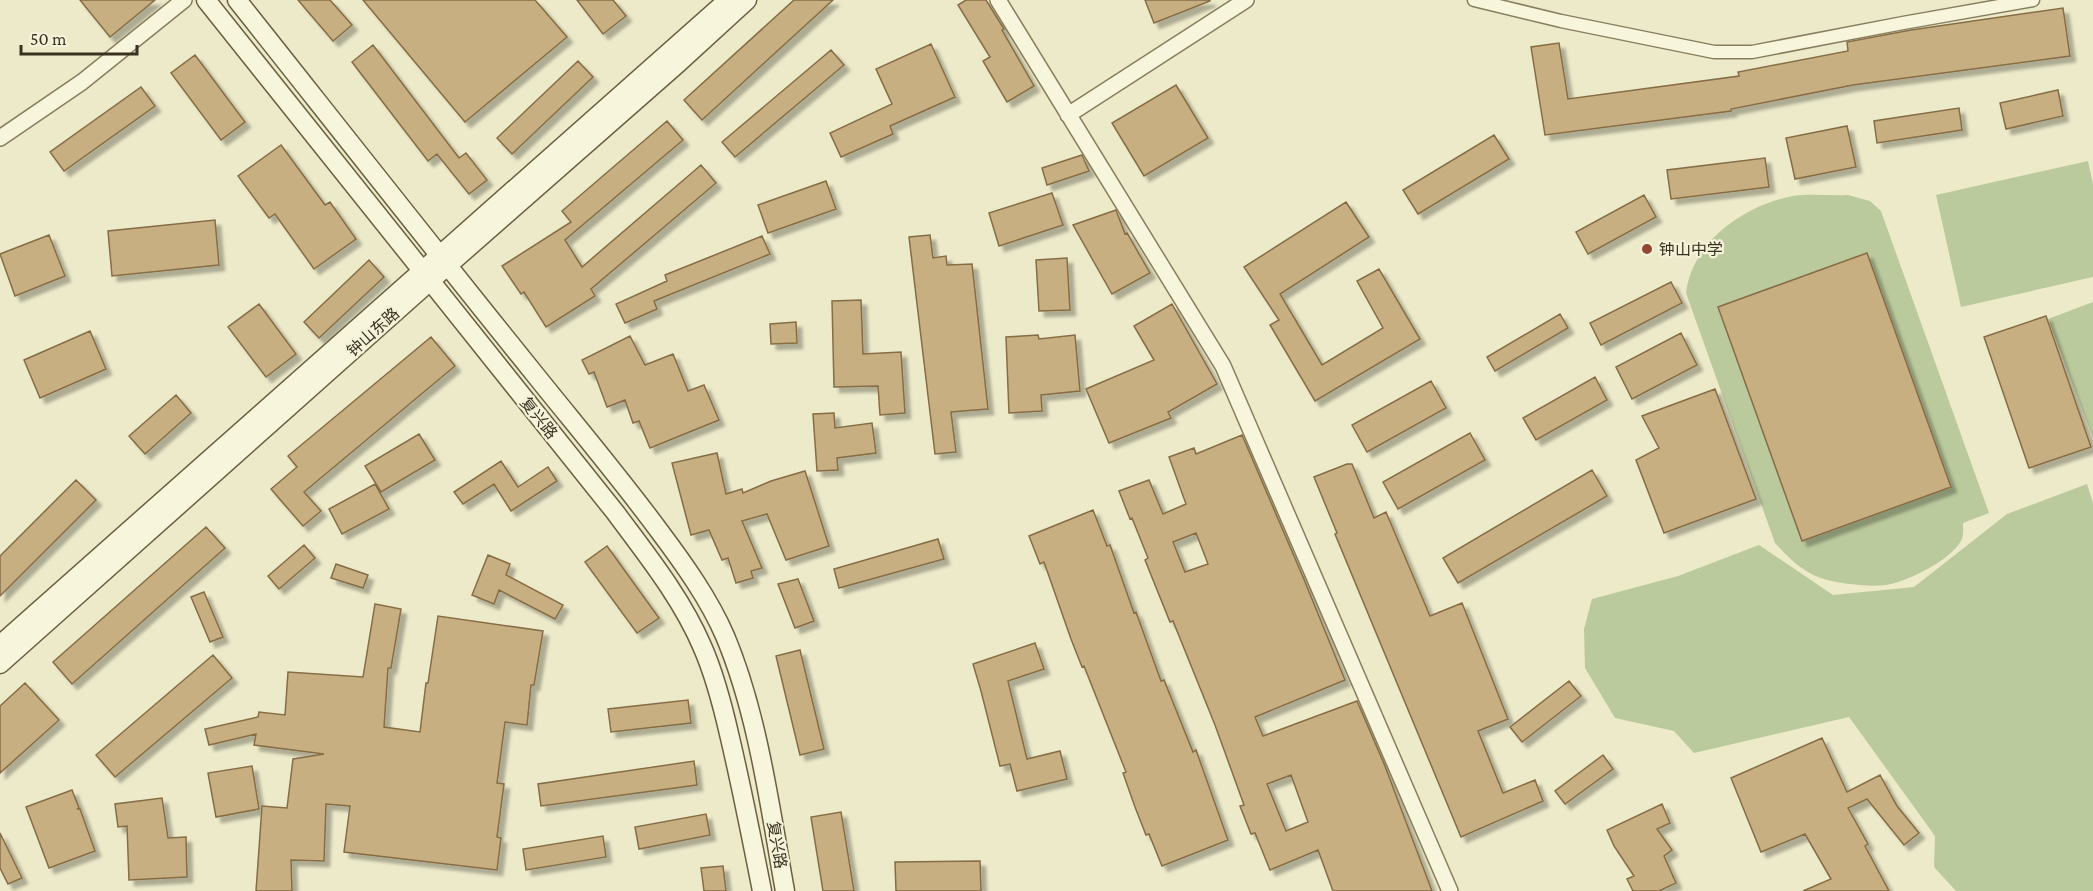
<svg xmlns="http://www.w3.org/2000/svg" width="2093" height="891" font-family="'Crimson Pro','Noto Sans SC',serif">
<defs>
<filter id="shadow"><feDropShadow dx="5.5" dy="5.5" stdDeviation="1.5" flood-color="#0004"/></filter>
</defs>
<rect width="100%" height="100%" fill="#eceac9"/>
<path fill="#bbca9d" d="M2088 161 2093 184V277L1961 307 1936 195Z
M1848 195 1870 201 1881 211 1989 513 1963 523C1963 528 1964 536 1961 541 1950 560 1912 579 1891 584 1877 588 1842 584 1827 580 1806 575 1789 559 1775 543L1686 293C1692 243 1741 208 1788 197 1807 193 1828 196 1848 195Z
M2093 302V438L2048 319Z
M2087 484 2093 503V891H1956L1934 867 1935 836 1849 717 1694 753 1674 731 1615 718 1585 668 1584 629 1592 599 1678 576 1759 545 1833 595 1914 587 2007 514Z"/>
<path fill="#c8af81" stroke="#866d45" stroke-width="1.5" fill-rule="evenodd" filter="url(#shadow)" d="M80 0H155L110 37Z
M298 0H330L352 25 333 41Z
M363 0H535L567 37 465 122Z
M577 0H613L626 16 603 34Z
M794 0H833L702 120 684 100Z
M966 0H986L1004 29 1002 30 1034 86 1007 102 983 61 990 57 958 5Z
M1145 0H1210V1L1154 23Z
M2063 8 2070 56 1853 85 1731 109V111L1545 135 1531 47 1559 43 1568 99 1739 76 1738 72 1848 51 1847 42 1911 30Z
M931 44 955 97 890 126 893 134 841 157 830 133 892 104 876 69Z
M373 45 459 158 466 153 487 180 469 194 437 154 428 161 352 62Z
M831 50 844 65 735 157 722 142Z
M195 55 245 122 221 140 171 73Z
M578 61 593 77 512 154 497 138Z
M1176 85 1208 138 1144 176 1112 123Z
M141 87 155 106 64 171 50 152Z
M2058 90 2063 116 2006 129 2000 103Z
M1959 108 1962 130 1877 143 1874 121Z
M667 121 683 140 565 240 582 267 701 165 716 183 591 289 595 296 546 327 524 292 521 294 502 266 571 222 562 211Z
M1847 126 1856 167 1795 179 1786 138Z
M1494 135 1509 159 1418 214 1403 190Z
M281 145 325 205 330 202 356 239 314 269 275 214 269 218 238 176Z
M1082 155 1089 171 1047 185 1042 168Z
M1765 158 1769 187 1671 199 1667 170Z
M826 181 836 209 768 233 758 205Z
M1052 193 1063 225 999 246 989 213Z
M1644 195 1656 217 1588 254 1576 232Z
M1346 202 1369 237 1280 294 1322 365 1383 328 1357 281 1379 269 1420 339 1315 401 1270 325 1279 320 1244 267Z
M1116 210 1125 234 1127 233 1150 273 1112 294 1073 225Z
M215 220 219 265 112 276 108 231Z
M49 235 65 276 15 296 0 254Z
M930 235 933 258 946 256 947 265 972 264 988 409 951 412 956 452 935 454 909 237Z
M762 236 770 254 654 301 657 309 625 323 616 304 667 281 665 275Z
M1867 253 1951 487 1802 541 1718 307Z
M1067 258 1070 310 1039 311 1036 260Z
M369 260 384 277 319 338 304 322Z
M1671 282 1682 303 1601 345 1590 323Z
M861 300 863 354 901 352 905 413 880 415 878 386 834 387 832 301Z
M259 304 296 354 266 377 228 327Z
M1172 304 1217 384 1168 412 1171 418 1109 443 1086 389 1154 360 1134 326Z
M1560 314 1568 328 1495 371 1487 357Z
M2046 316 2091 447 2029 468 1984 337Z
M796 322 797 343 771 344 770 324Z
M90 331 106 369 40 398 24 360Z
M1681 333 1697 365 1632 399 1616 367Z
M1038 335 1039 339 1075 335 1080 391 1041 395 1042 411 1009 413 1006 337Z
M630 336 645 365 673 354 688 391 704 385 719 420 650 448 639 421 633 423 625 400 607 407 594 372 589 374 582 360Z
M431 337 455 366 304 492 321 511 303 526 271 489 297 467 288 456Z
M1595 377 1607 400 1536 440 1523 418Z
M1431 381 1446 408 1367 452 1352 425Z
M1715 389 1756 499 1664 533 1636 460 1659 448 1642 416Z
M176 395 191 413 145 454 129 436Z
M834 413 835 428 872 423 876 453 837 458 838 470 817 471 813 414Z
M1470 433 1485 460 1398 509 1383 482Z
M419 434 435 460 381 492 365 466Z
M1242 435 1303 577 1345 680 1255 717 1263 736 1357 701 1385 766 1432 891H1333L1318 850 1270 870 1255 833 1251 834 1240 806 1244 805 1215 725 1173 621 1170 622 1145 560 1148 558 1132 518 1130 519 1119 491 1149 480 1163 514 1186 504 1169 457 1194 448 1196 454ZM1196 533 1208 564 1185 572 1173 542ZM1291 775 1308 822 1286 831 1267 784Z
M717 453 726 494 742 489 743 493 771 481 805 471 829 546 786 560 767 514 742 521 762 568 751 571 753 578 736 583 728 558 722 560 709 530 691 535 672 463Z
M501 461 518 487 548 467 557 481 511 511 494 484 463 504 454 492Z
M1347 464H1352L1374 518 1386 512 1430 616 1462 603 1508 719 1478 731 1503 793 1535 780 1543 801 1461 837 1335 534 1337 533 1314 477Z
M1592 470 1607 496 1458 583 1443 558Z
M76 480 96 500 0 596V556Z
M375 484 389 509 342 534 329 509Z
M1093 510 1107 546 1110 545 1134 613 1136 612 1161 681 1164 680 1193 752 1196 750 1228 840 1162 866 1149 834 1146 835 1135 807 1123 773 1126 772 1084 666 1082 667 1071 639 1044 562 1040 564 1029 536Z
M206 527 225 548 72 684 53 662Z
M938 539 944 559 839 588 834 569Z
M304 545 315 558 279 589 268 576Z
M607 546 659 618 637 633 585 562Z
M488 555 510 564 506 575 563 605 555 619 499 590 494 604 472 595Z
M336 564 368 575 363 588 331 578Z
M798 579 814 621 795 628 778 584Z
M204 592 223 637 210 642 191 597Z
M375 604 401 609 391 668H388L384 727 420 732 426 683H428L438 616 543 631 534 685H531L527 725 505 722 497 783 504 784 497 837 501 838 497 870 344 852 350 806 326 804 324 861 291 860 292 891H256L262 806 287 808 293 759 324 754 254 745 256 734 209 745 205 729 258 717 259 712 285 715 288 672 363 677Z
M1035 643 1044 669 1008 681 1027 759 1060 751 1067 779 1017 791 1010 764 1000 766 981 691 973 664Z
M800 650 824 749 800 755 776 656Z
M213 655 232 678 115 777 96 755Z
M1569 681 1581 696 1522 742 1510 727Z
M25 683 59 720 0 773V706Z
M688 700 691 723 611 732 608 709Z
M1822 738 1847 792 1880 775 1897 806 1919 833 1904 845 1867 799 1848 808 1868 844 1865 846 1889 891H1803L1831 879 1805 834 1761 852 1731 778Z
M1603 755 1613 769 1565 804 1555 791Z
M694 761 697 785 541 806 538 784Z
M252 766 259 809 216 817 208 773Z
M72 790 79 808 77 809H80L95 851 49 868 26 807Z
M162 798 168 838 186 837 187 877 129 880 127 826 118 827 115 804Z
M1662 804 1670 823 1657 829 1672 850 1664 856 1676 883 1659 891H1633L1627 879 1634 876 1614 846 1607 830Z
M841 812 854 891H823L811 817Z
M706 814 710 835 639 849 635 827Z
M0 833 22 878 8 884 0 868Z
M603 836 606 857 526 870 523 849Z
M980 861 981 891H896L895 862Z
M723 866 726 891H704L701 868Z"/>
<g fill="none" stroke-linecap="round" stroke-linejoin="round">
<g stroke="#887e5e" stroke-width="15">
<path id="minor" d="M1474 0 1561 21 1714 52H1752L1903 23 2033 0"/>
</g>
<g stroke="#887e5e" stroke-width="18">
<path id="tertiary" d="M998 0 1223 366 1450 891
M1068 115 1246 0
M0 138 82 82 184 0"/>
</g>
<g stroke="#6a5f41" stroke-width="21">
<path id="secondary" d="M206 0 615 512C646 554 681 597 702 646 715 675 723 707 730 738 742 789 752 840 762 891
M237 0C337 126 436 252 537 377 578 428 621 479 660 532 684 564 709 599 725 636 758 714 770 808 785 891
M0 645 728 0
M0 664 430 281 676 65 747 0"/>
</g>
<use href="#minor" stroke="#f7f5dc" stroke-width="12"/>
<use href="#tertiary" stroke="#f7f5dc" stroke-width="15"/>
<use href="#secondary" stroke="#f7f5dc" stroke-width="18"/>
</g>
<circle fill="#934732" stroke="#f4f2d8" stroke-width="2" cx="1647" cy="249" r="6"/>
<g text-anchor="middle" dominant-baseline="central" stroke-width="4.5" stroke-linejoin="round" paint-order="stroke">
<g font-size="16" fill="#393221" stroke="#f4f2d8" text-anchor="start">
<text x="1659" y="249">钟山中学</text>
</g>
<g font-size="16" fill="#393221" stroke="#f4f2d8">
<text transform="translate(373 332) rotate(-42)">钟山东路</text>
<text transform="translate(539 418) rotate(51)">复兴路</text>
<text transform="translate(777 845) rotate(80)">复兴路</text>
</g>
</g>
<path d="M21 45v9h116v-9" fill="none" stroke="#393221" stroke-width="3"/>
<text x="30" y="45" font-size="18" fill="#393221" stroke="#f4f2d8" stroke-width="4.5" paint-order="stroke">50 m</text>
</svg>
